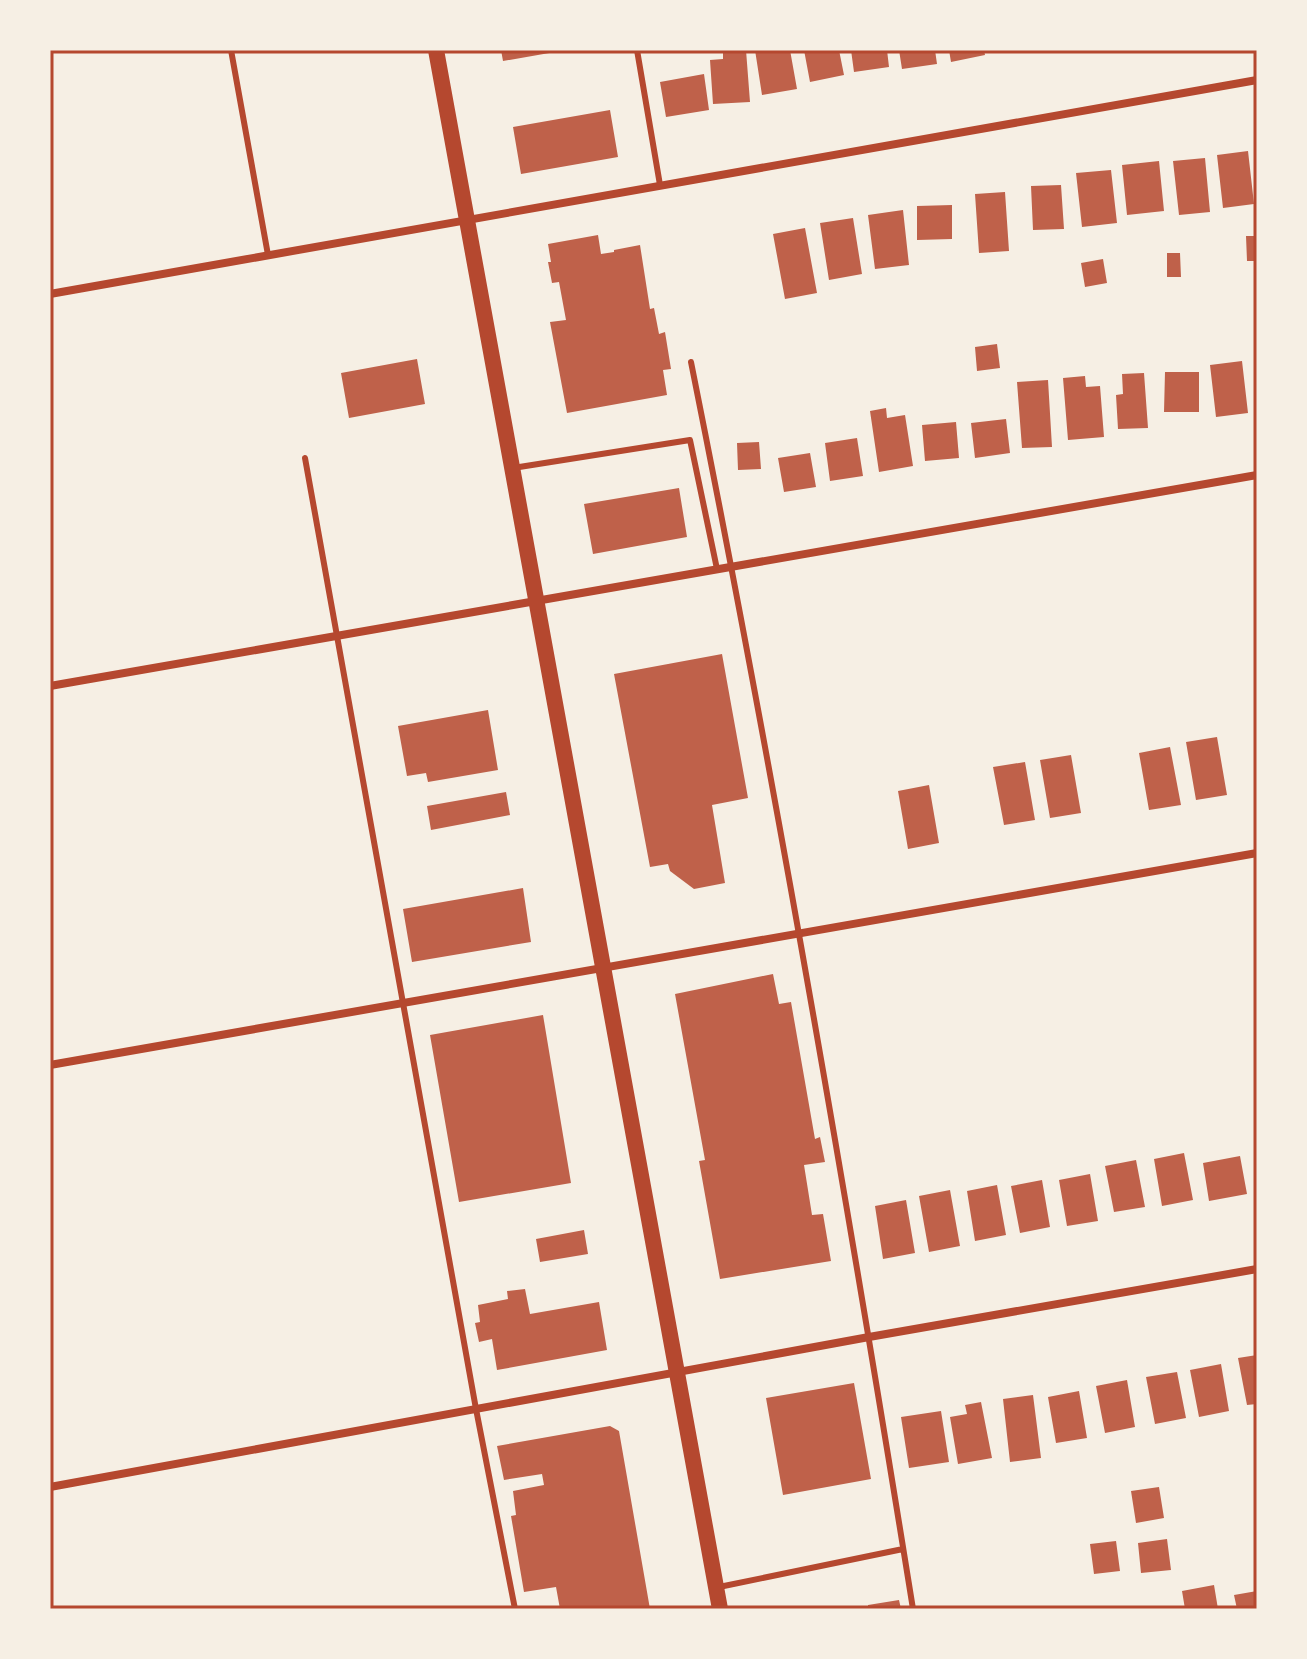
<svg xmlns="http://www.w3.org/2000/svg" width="1307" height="1659" font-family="'Public Sans',sans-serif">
<rect width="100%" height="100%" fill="#f6efe4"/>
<path fill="#bf614a" d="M501 50H555V52L503 61Z
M723 50H746L750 102 713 104 710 60 723 59Z
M755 50H790L797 89 762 95Z
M804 50H839L844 75 810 82Z
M851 50H887L889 67 854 72Z
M899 50H935L937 64 902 69Z
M949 50H984L985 55 951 62Z
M704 74 709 110 666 117 660 82Z
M610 110 618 157 521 174 513 127Z
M1248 151 1254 204 1223 208 1217 155Z
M1205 158 1210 212 1179 215 1173 161Z
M1159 161 1164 211 1127 215 1122 165Z
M1111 170 1117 223 1082 227 1076 173Z
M1061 185 1064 229 1033 230 1031 186Z
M1005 192 1009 251 979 253 975 194Z
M952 205V239L917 240V206Z
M903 210 909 265 875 269 868 215Z
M853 218 862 274 829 280 820 223Z
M805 228 817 293 785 299 773 234Z
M598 235 601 254 614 252V250L640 245 650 309 654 308 659 334 665 332 671 369 663 370 667 395 567 413 550 322 566 320 559 282 552 283 548 262H551L548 244Z
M1246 236H1257V261H1247Z
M1167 253H1180L1181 277H1167Z
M1103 259 1107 283 1085 287 1081 263Z
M997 344 1000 368 977 371 975 347Z
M417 359 425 404 349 418 341 373Z
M1242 361 1248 413 1216 417 1210 365Z
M1165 372H1199V412H1164Z
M1144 373 1148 428 1118 429 1116 395 1123 394 1122 374Z
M1085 376 1086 387 1100 386 1104 437 1068 440 1063 378Z
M1048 380 1052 447 1022 448 1017 382Z
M886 408 887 418 905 415 913 466 879 472 870 411Z
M1006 419 1010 453 975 458 971 423Z
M956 422 959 458 925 461 922 425Z
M857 438 863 476 830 481 825 443Z
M759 442 761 469 738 470 737 443Z
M810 453 816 487 784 492 778 458Z
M679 488 687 537 593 554 584 504Z
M722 654 748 798 712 805 725 883 694 889 670 871 668 864 650 867 614 674Z
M488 710 498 770 428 782 426 773 407 776 398 726Z
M1217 737 1227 795 1196 800 1186 742Z
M1170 747 1181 805 1149 810 1139 753Z
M1071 755 1081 813 1050 818 1040 760Z
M1025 762 1035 820 1004 825 993 767Z
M929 785 939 843 908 849 898 791Z
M506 792 510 815 431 830 427 806Z
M523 888 531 942 412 962 403 909Z
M773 974 779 1004 791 1002 815 1139 820 1137 825 1162 804 1165 812 1215 823 1214 831 1261 720 1279 699 1161 705 1160 675 994Z
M543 1015 571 1183 459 1202 430 1035Z
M1184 1153 1193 1200 1162 1206 1154 1159Z
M1240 1156 1247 1194 1209 1201 1203 1163Z
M1136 1160 1145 1207 1114 1212 1105 1166Z
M1090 1174 1098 1221 1067 1226 1059 1180Z
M1042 1180 1050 1227 1020 1233 1011 1186Z
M997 1185 1006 1235 975 1241 967 1191Z
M950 1190 960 1246 929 1252 919 1196Z
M906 1200 915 1253 883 1259 875 1206Z
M584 1230 588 1254 540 1262 536 1239Z
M525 1289 530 1314 599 1302 607 1350 497 1370 492 1339 479 1342 475 1323 480 1322 478 1305 508 1299 507 1291Z
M1257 1355V1404L1247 1405 1238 1358Z
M1221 1364 1229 1411 1199 1417 1190 1370Z
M1177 1372 1186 1418 1155 1424 1146 1377Z
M1127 1380 1135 1427 1105 1433 1096 1386Z
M854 1383 871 1479 783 1495 766 1398Z
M1079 1391 1087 1438 1056 1443 1048 1397Z
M1033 1395 1041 1458 1010 1462 1003 1399Z
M981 1402 992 1458 958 1464 950 1417 967 1414 965 1405Z
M941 1411 949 1462 909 1468 901 1417Z
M610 1426 619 1431 650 1609H560L556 1587 524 1592 511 1516 516 1515 513 1491 544 1485 542 1474 504 1480 497 1446Z
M1159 1487 1164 1518 1136 1523 1131 1491Z
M1167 1539 1171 1570 1141 1573 1138 1543Z
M1116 1541 1120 1571 1094 1574 1090 1544Z
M1214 1585 1218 1609H1185L1182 1591Z
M1257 1591V1609H1237L1234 1595Z
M899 1600 901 1609H868V1605Z"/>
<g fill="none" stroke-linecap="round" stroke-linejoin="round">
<path stroke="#b5482f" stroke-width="6" d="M231 50 268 255
M637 50 660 185
M691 362C774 776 846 1192 913 1609
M305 458 476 1409 515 1609
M513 468 690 440 717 569
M719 1587 903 1549"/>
<path stroke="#b5482f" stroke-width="8" d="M50 294 1257 80
M50 686 1257 475
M50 1065 1257 853
M50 1487 869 1337 1257 1269"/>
<path stroke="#b5482f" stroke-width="16" d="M436 50 720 1609"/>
</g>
<rect width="1307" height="1659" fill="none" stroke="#f6efe4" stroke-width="104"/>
<rect x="52" y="52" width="1203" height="1555" fill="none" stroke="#b5482f" stroke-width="3"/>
</svg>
